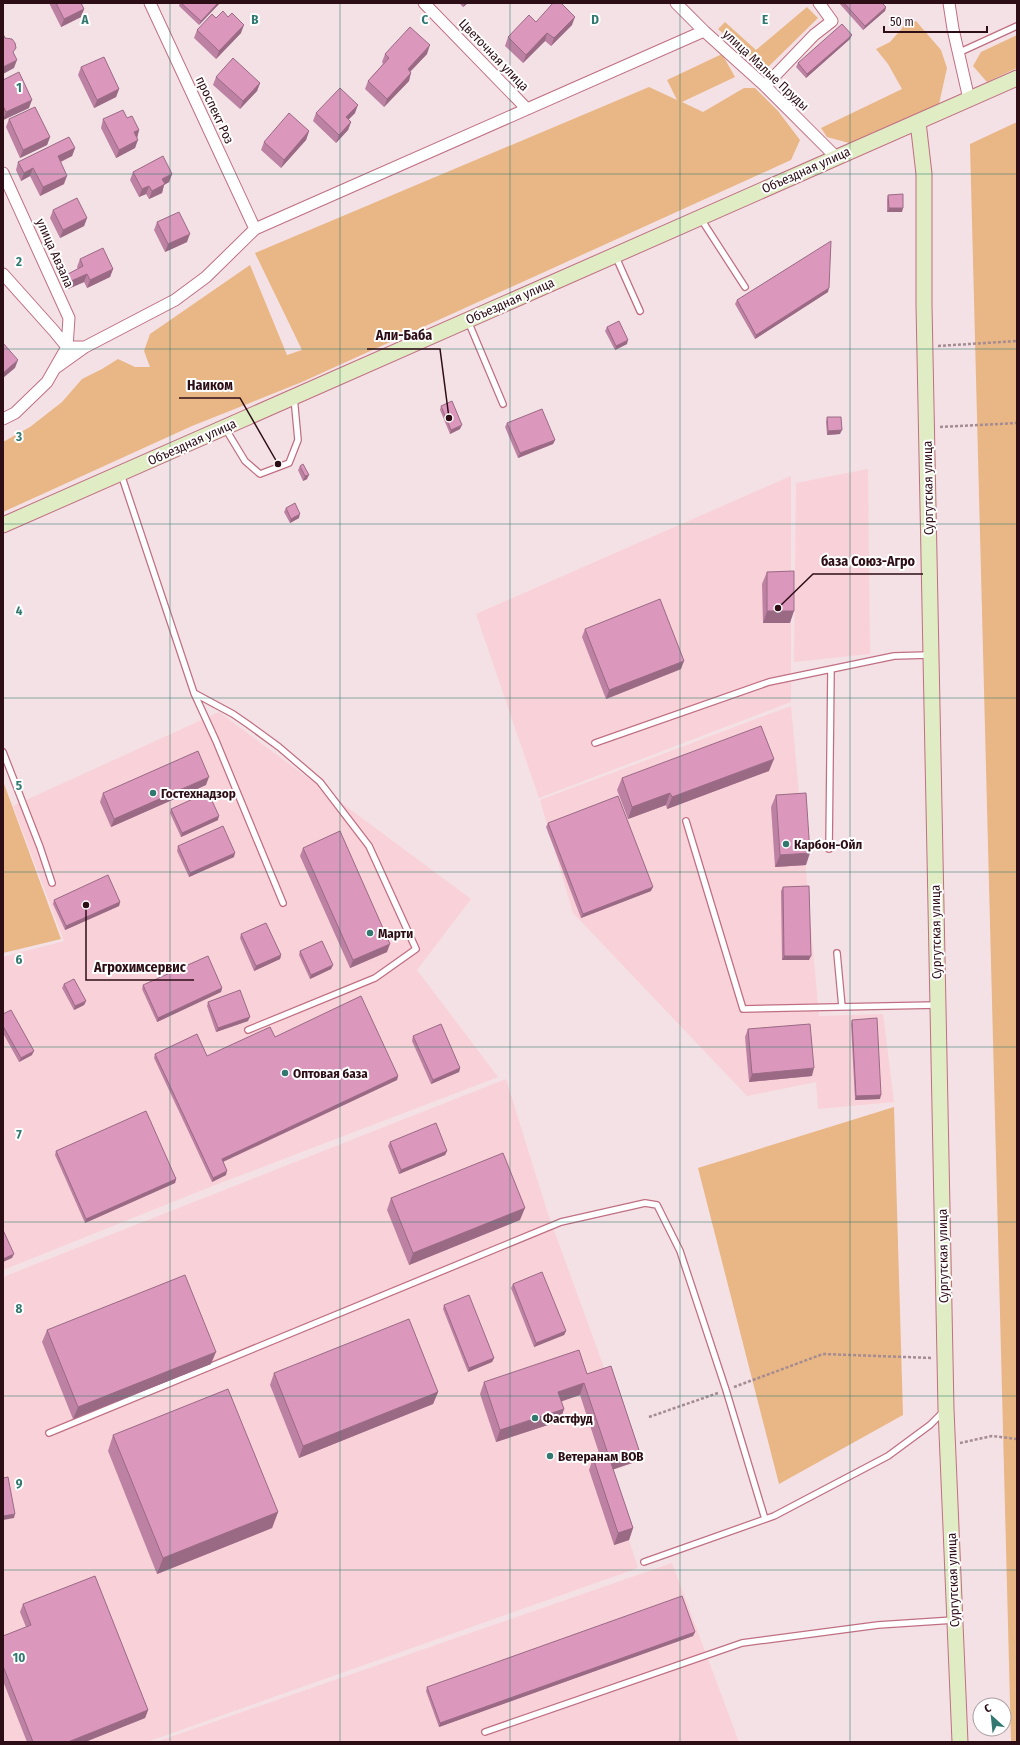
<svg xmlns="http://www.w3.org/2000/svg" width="1020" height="1745" font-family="'Fira Sans Condensed',sans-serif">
<rect width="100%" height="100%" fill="#f4e1e5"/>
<path fill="#f9d1d8" d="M868 469 870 654 794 662 796 483Z
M791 476V702L539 798 476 614Z
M791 706 819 1016 883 1014 894 1102 818 1109 816 1082 747 1096 573 913 540 800Z
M219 712 471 899 417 970 498 1077 210 1187 3 1270V957L64 941 13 806Z
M506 1079 547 1211 606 1373 640 1461 607 1472 638 1568 147 1742H3V1277Z
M672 1563 739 1742H156Z"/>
<path fill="#e9b685" d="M807 7 818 18 765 70 718 29 725 22 756 50Z
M916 21 941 50 947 68 939 104 849 143 827 137 821 128 902 89 888 64 876 49 890 42 904 26Z
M1017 35V68L987 82 973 66 981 52Z
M722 54 735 77 682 102 703 112 744 88H755L778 111 800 140 791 160 302 382 192 426 3 512V442L30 427 62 402 82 379 102 369 118 359 135 367H150L144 351 150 334 250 265 287 355 302 350 255 253 649 87 677 100 667 80Z
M1017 122V1742H1011L970 144Z
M3 781 61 939 3 953Z
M894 1107 903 1415 779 1484 698 1168Z"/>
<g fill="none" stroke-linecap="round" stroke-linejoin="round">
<g stroke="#c06f83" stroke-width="8">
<path id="lane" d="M958 53 1017 26
M701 219 745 287
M615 255 640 311
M468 321 503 404
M225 428 245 461 260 474 289 463 298 440 294 397
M121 474 194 693 216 741 283 903
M194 693 233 714 249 725 279 747 320 782 369 846 416 949 375 978 248 1030
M595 743 769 682 894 656 929 655
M3 752 40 847 52 883
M686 821 743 1009 937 1005
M829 849 831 669
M837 953 842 1007
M49 1433 561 1222 645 1203 657 1205 680 1251 726 1390 765 1519
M644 1562 774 1516 888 1456 930 1425 943 1412
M485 1732 742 1643 878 1625 954 1620"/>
</g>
<g stroke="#c06f83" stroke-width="13">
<path id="street" d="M150 3 255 229
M424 3 527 109
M676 3 704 31 765 86 836 157
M949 3 953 29 969 99
M765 86 814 35 832 21 819 3
M3 173 69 318 67 347
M3 274 54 331 67 347
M57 367 85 347
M3 419 15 413 47 382 67 347H85L175 300 206 277 255 229 704 31"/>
</g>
<g stroke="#c06f83" stroke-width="17">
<path id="secondary" d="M918 122 924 174V305L946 1409 960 1742
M3 525 1017 78"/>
</g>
<path stroke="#a48c92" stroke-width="2.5" stroke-dasharray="3 2" stroke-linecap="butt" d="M938 346 1017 341
M940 427 1017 423
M734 1387 823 1354 932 1358
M649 1417 718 1393
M960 1443 992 1436 1017 1439"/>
<use href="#lane" stroke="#fff" stroke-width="5.5"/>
<use href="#street" stroke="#fff" stroke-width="11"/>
<use href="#secondary" stroke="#e0ecc3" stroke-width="15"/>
</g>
<path fill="#bd82a3" d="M49 3H81L84 9 81 17 61 27Z
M180 3H219V4L199 25 179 6Z
M459 3H468L463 7Z
M839 3H882L886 7 885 11 863 30Z
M216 18 241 33 216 59 194 38 197 30Z
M572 25 551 46 545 41 523 63 505 46 508 37Z
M850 39 806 78 796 67 798 63Z
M385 54H427L410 72 409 81 384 107 365 89 368 81 383 64 382 62Z
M81 67 119 89 116 97 94 108 78 75Z
M216 77 260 83 257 91 240 109 213 85Z
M3 80 29 108 3 120Z
M316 113H355L348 120 351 122 348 130 336 143 313 121Z
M127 118 139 130 137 138 135 148 116 158 101 128 103 119Z
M9 119 50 137 47 145 20 158 6 127Z
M309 131 306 140 281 168 261 150 264 142Z
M75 148 72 156 61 162 64 184 40 196 30 176 21 181 16 170 18 162Z
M133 172 172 174 169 182 164 185 162 193 149 199 146 194 139 197 130 180Z
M888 195 902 212H887V199Z
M53 210 87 218 84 226 60 238 50 218Z
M157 222 187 242 165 252 154 230Z
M80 259 113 269 110 277 87 288 84 282 68 289 65 282 68 274 78 269 77 267Z
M828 292 755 339 735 304 737 300Z
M607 327 627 344 615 350 605 331Z
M441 406 460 429 450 434 440 410Z
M827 417 840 434 827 435 826 422Z
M507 423 555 440 553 444 518 458 505 427Z
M300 466 307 479 303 481 298 470Z
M286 508 299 518 290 523 284 512Z
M767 572 790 623H763L762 584Z
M585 629 681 669 606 699 582 637Z
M769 771 667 809 666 805 628 819 617 790 622 778Z
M206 785 111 827 100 802 103 793Z
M776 795 806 865 775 867 771 807Z
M171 809 218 820 181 837 170 813Z
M548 823 651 891 581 918 546 827Z
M178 846 234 857 189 877 177 851Z
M303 848 387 952 350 968 300 856Z
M783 887 809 960H782L781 891Z
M54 900 120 902 119 906 65 930 53 904Z
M241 934 281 955 280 959 254 971 240 938Z
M300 951 333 965 331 969 310 979 299 955Z
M64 984 86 1001 84 1005 74 1010 62 988Z
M143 985 222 988 221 992 157 1022 142 989Z
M208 1002 248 1021 216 1032 207 1006Z
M3 1014 32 1055 19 1062 3 1033Z
M852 1020 880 1099 855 1100 851 1024Z
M748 1029 812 1076 749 1082 745 1037Z
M413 1036 460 1068 459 1072 431 1084 412 1041Z
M275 1037 398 1076 397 1080 223 1162 226 1175 212 1182 154 1058 155 1054 207 1056Z
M390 1142 447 1151 445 1155 399 1174 388 1146Z
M56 1151 176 1179 175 1183 85 1223 55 1155Z
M391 1198 520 1220 409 1265 387 1210Z
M513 1284 566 1331 564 1335 534 1347 511 1288Z
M444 1305 494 1358 492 1362 468 1372 443 1309Z
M47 1330 211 1364 73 1419 42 1342Z
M274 1373 438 1392 433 1404 299 1458 270 1385Z
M587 1374 639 1450 635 1462 613 1469 633 1528 629 1540 614 1545 589 1470 593 1458 600 1456 580 1395 561 1401 564 1409 560 1421 496 1442 480 1394 484 1382Z
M113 1435 278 1512 272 1528 157 1574 108 1451Z
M23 1604 148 1710 145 1718 85 1742H27L3 1681V1636L26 1627 20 1612Z
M695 1632 693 1636 439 1727 426 1691 427 1687Z"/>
<path fill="#9a6a84" d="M218 3H219V4L199 25 201 21Z
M465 3H468L463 7Z
M886 7 885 11 863 30 865 26Z
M84 9 81 17 61 27 64 19Z
M575 17 572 25 551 46 554 38Z
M244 25 241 33 216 59 219 51Z
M547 33 545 41 523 63 526 55Z
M852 35 850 39 806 78 807 74Z
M430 45 427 54 405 77 408 69Z
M17 60 14 68 3 74V67Z
M411 73 409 81 384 107 387 99Z
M260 83 257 91 240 109 243 101Z
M119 89 116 97 94 108 97 100Z
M32 100 29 108 3 120 6 112Z
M358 105 355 113 343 125 346 117Z
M351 122 348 130 336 143 339 135Z
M139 130 137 138 134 132Z
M309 131 306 140 281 168 284 160Z
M50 137 47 145 20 158 23 150Z
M138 140 135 148 116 158 119 150Z
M75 148 72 156 55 164 58 156Z
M33 168 30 176 21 181 24 173Z
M172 174 169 182 164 185 162 193 149 199 152 191 162 179Z
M67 176 64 184 40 196 43 187Z
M149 186 146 194 139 197 142 189Z
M889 208H903L902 212H887Z
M87 218 84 226 60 238 63 230Z
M190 234 187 242 165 252 168 244Z
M113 269 110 277 87 288 90 280Z
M87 274 84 282 68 289 71 281Z
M829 288 828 292 755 339 756 335Z
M628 340 627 344 615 350 616 346Z
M18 360 15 368 3 378V373Z
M462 425 460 429 450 434 451 430Z
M842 430 840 434 827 435 828 431Z
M555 440 553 444 518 458 520 453Z
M309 475 307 479 303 481 305 476Z
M300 514 299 518 290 523 291 519Z
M767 611H794L790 623H763Z
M684 661 681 669 606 699 609 690Z
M774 759 769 771 667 809 672 797Z
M209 777 206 785 111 827 114 819Z
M670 793 666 805 628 819 632 807Z
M219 816 218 820 181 837 182 833Z
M235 853 234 857 189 877 190 873Z
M810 853 806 865 775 867 780 855Z
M653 887 651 891 581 918 583 914Z
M120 902 119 906 65 930 66 926Z
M390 944 387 952 350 968 353 960Z
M281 955 280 959 254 971 256 966Z
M784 956H811L809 960H782Z
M333 965 331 969 310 979 311 975Z
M222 988 221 992 157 1022 158 1018Z
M86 1001 84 1005 74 1010 75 1006Z
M250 1017 248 1021 216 1032 218 1028Z
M34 1051 32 1055 19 1062 21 1058Z
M460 1068 459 1072 431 1084 433 1080Z
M814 1068 812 1076 749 1082 752 1074Z
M398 1076 397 1080 220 1163 222 1159Z
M881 1095 880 1099 855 1100 856 1096Z
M447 1151 445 1155 399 1174 401 1170Z
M227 1171 226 1175 212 1182 213 1178Z
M176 1179 175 1183 85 1223 86 1219Z
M525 1208 520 1220 409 1265 413 1253Z
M14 1254 12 1258 3 1262V1259Z
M566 1331 564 1335 534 1347 536 1343Z
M216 1352 211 1364 73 1419 78 1407Z
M494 1358 492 1362 468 1372 469 1368Z
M584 1383 580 1395 554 1404 558 1392Z
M438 1392 433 1404 299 1458 303 1446Z
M564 1409 560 1421 496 1442 500 1430Z
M639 1450 635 1462 606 1472 610 1460Z
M278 1512 272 1528 157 1574 163 1558Z
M15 1514 14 1518 3 1520V1516Z
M633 1528 629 1540 614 1545 618 1533Z
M695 1632 693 1636 439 1727 440 1723Z
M148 1710 145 1718 85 1742H68Z"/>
<path fill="#dc97bd" stroke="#9a6a84" d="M56 3H81L84 9 64 19Z
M181 3H218L201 21Z
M553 3H561L575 17 554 38 547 33 526 55 508 37 529 15 536 22Z
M844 3H882L886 7 865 26Z
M223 11 228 17 232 13 244 25 219 51 197 30 212 14 216 18Z
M842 24 852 35 807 74 798 63Z
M410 27 430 45 408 69 411 73 387 99 368 81 389 58 385 54Z
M3 34 5 38 12 39 15 43 16 48 13 52 17 60 3 67Z
M104 57 119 89 97 100 81 67Z
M233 58 260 83 243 101 216 77Z
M19 72 32 100 6 112 3 106V80Z
M340 88 358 105 346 117 351 122 339 135 316 113Z
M35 107 50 137 23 150 9 119Z
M123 110 127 118 132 116 139 130 134 132 138 140 119 150 103 119Z
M289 113 309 131 284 160 264 142Z
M69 137 75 148 58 156 67 176 43 187 33 168 24 173 18 162Z
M163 156 172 174 162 179 165 184 152 191 149 186 142 189 133 172Z
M903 194V208H889L888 195Z
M77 198 87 218 63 230 53 210Z
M179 212 190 234 168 244 157 222Z
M831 241 829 288 756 335 737 300Z
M103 248 113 269 90 280 87 274 71 281 68 274 83 266 80 259Z
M619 321 628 340 616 346 607 327Z
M3 343 18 360 3 373Z
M452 401 462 425 451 430 441 406Z
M542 409 555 440 520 453 507 423Z
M827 417H841L842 430 828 431Z
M303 464 309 475 305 476 300 466Z
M295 503 300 514 291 519 286 508Z
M794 571V611H767V572Z
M660 599 684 661 609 690 585 629Z
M761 726 774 759 672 797 670 793 632 807 622 778Z
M198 751 209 777 114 819 103 793Z
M208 792 219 816 182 833 171 809Z
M806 793 810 853 780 855 776 795Z
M618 796 653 887 583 914 548 823Z
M223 826 235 853 190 873 178 846Z
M340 831 390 944 353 960 303 848Z
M108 875 120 902 66 926 54 900Z
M809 886 811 956H784L783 887Z
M266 923 281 955 256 966 241 934Z
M322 941 333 965 311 975 300 951Z
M208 956 222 988 158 1018 143 985Z
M74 979 86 1001 75 1006 64 984Z
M240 990 250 1017 218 1028 208 1002Z
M361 996 398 1076 222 1159 227 1171 213 1178 155 1054 197 1034 207 1056 270 1027 275 1037Z
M11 1010 34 1051 21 1058 3 1026V1014Z
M877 1018 881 1095 856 1096 852 1020Z
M441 1024 460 1068 433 1080 413 1036Z
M810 1024 814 1068 752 1074 748 1029Z
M146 1111 176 1179 86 1219 56 1151Z
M436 1123 447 1151 401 1170 390 1142Z
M503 1153 525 1208 413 1253 391 1198Z
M3 1230 14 1254 3 1259Z
M542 1272 566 1331 536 1343 513 1284Z
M185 1275 216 1352 78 1407 47 1330Z
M469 1295 494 1358 469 1368 444 1305Z
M409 1319 438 1392 303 1446 274 1373Z
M579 1350 587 1374 611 1366 639 1450 610 1460 633 1528 618 1533 593 1458 608 1454 584 1383 558 1392 564 1409 500 1430 484 1382Z
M228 1389 278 1512 163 1558 113 1435Z
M8 1477 15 1514 3 1516V1478Z
M95 1576 148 1710 68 1742H33L3 1666V1636L31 1625 23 1604Z
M682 1596 695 1632 440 1723 427 1687Z"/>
<path fill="none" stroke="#317870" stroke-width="1" stroke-opacity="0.55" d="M170 3V1742M340 3V1742M510 3V1742M680 3V1742M850 3V1742M3 174H1017M3 349H1017M3 524H1017M3 698H1017M3 872H1017M3 1047H1017M3 1222H1017M3 1396H1017M3 1570H1017"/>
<g fill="#317870" stroke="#fff" stroke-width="1.5">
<circle cx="153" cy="793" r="4"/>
<circle cx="786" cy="844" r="4"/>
<circle cx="370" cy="933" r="4"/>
<circle cx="285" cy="1073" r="4"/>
<circle cx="535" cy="1418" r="4"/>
<circle cx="550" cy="1456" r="4"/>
</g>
<g text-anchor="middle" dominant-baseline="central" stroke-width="4" stroke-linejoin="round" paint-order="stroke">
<g font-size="13" fill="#2d0e16" stroke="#fff">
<text transform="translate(494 55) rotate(46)">Цветочная улица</text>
<text transform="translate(766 70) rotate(43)">улица Малые Пруды</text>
<text transform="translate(215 110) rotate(65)">проспект Роз</text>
<text transform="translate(806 170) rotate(-24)">Объездная улица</text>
<text transform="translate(55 253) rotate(66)">улица Авзала</text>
<text transform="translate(510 301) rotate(-24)">Объездная улица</text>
<text transform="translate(192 442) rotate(-24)">Объездная улица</text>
<text transform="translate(928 488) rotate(-91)">Сургутская улица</text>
<text transform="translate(936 932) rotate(-91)">Сургутская улица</text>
<text transform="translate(943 1256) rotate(-91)">Сургутская улица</text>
<text transform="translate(953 1580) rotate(-92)">Сургутская улица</text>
</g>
<g font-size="13" font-weight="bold" fill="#2d0e16" stroke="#fff" text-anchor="start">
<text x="161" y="793">Гостехнадзор</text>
<text x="794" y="844">Карбон-Ойл</text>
<text x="378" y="933">Марти</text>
<text x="293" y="1073">Оптовая база</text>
<text x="543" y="1418">Фастфуд</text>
<text x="558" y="1456">Ветеранам ВОВ</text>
</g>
</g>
<g font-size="13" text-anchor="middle" font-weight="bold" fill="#317870" stroke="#fff" stroke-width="4" stroke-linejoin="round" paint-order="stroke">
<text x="85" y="24">A</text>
<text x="255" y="24">B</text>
<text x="425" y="24">C</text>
<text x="595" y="24">D</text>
<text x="765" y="24">E</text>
<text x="19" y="92">1</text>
<text x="19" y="266">2</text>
<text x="19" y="441">3</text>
<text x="19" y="615">4</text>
<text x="19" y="790">5</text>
<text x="19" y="964">6</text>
<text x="19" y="1139">7</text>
<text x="19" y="1313">8</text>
<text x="19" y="1488">9</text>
<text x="19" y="1662">10</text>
</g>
<path fill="none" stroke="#2d0e16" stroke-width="1.5" d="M449 418L440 349H367M278 464L240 398H179M778 608L813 574H923M86 905L86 980H194"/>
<g fill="#2d0e16" stroke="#fff" stroke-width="1.5">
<circle cx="449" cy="418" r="4"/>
<circle cx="278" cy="464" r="4"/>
<circle cx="778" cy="608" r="4"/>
<circle cx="86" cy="905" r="4"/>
</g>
<g font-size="14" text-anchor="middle" font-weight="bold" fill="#2d0e16" stroke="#fff" stroke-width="4" stroke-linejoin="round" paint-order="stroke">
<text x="404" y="340">Али-Баба</text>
<text x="210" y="390">Наиком</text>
<text x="868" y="566">база Союз-Агро</text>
<text x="140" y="972">Агрохимсервис</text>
</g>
<rect width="1020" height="1745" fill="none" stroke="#2d0e16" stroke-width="8"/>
<g transform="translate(992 1717) rotate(333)"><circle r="19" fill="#ffffff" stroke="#ab9fa2"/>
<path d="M0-3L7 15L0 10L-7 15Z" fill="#317870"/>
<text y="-6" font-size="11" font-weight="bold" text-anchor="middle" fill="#2d0e16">С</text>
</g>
<path d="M884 26v6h103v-6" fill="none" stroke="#2d0e16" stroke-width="2"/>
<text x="890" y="26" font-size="12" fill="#2d0e16" stroke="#ffffff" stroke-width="3" paint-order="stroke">50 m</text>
</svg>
